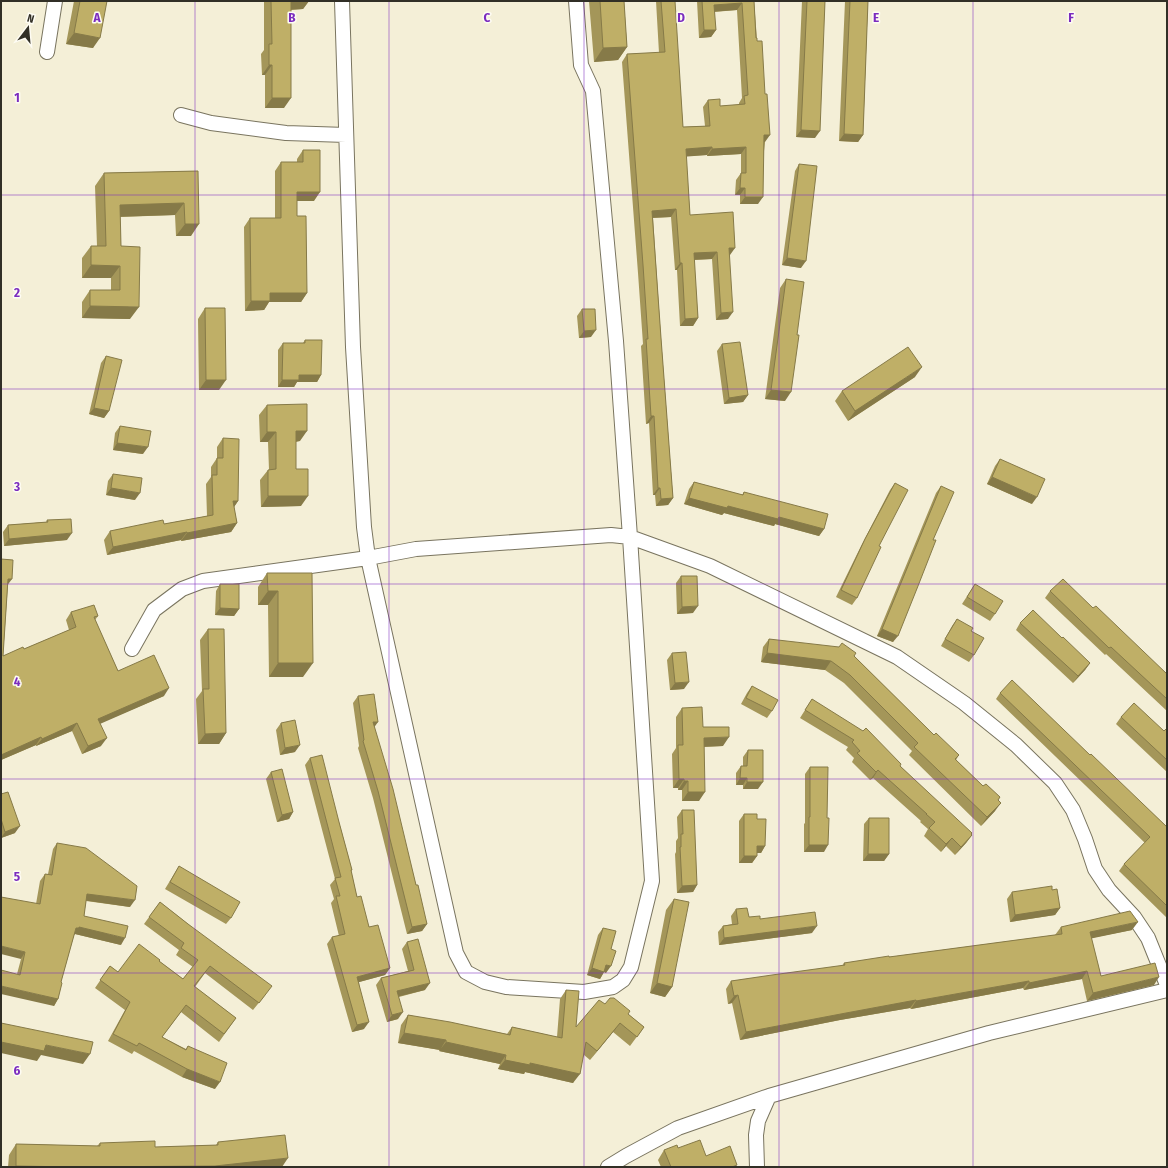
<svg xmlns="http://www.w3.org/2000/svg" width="1168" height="1168" font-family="'Fira Sans Condensed',sans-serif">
<rect width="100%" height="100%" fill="#f4efd7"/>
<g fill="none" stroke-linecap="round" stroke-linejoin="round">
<g stroke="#79745f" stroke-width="16">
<path id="street" d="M342 1 353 347 364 527 368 558 456 953 466 972 485 982 506 987 584 992 613 987 623 980 631 967 652 881 630 537 616 341 593 91 581 65 576 1
M47 52 55 1
M181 115 211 123 286 133 346 135
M132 649 154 610 182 589 203 581 368 558 416 549 611 535 630 537 710 566 897 657 964 703 1016 745 1055 783 1073 810 1085 839 1095 869 1109 890 1134 917 1148 938 1167 985
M608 1167 626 1156 678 1128 769 1096 989 1033 1167 990
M757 1167 756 1135 758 1121 769 1096"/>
</g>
<use href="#street" stroke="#fff" stroke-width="14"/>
</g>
<path fill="#a49659" d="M74 1H107L93 48 66 44Z
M264 1H309L303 9 291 10 284 108H265V75H262L261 54 264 50Z
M589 1H624L627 47 618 60 594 62Z
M656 1H674L683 127 705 126 703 107 708 100 720 106 739 105V103L742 98 737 10 714 12 716 30 711 37 699 38 697 1H754L765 142 758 204H740V195H735L736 180 741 173V154L707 156V155L686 156 690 215 730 255H729L728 319 716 320 712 259 694 260 698 318 693 326H680L677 270H675L671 217 653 218 661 338 673 498 668 505 656 506 655 495H653L649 423 646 424 641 346 643 344 638 273 622 62 627 54 659 53Z
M802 1H825L815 138 796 137Z
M845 1H868L863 135 858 142 839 141Z
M303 150 314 201H297V216L307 293 301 302H269L264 310 245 311 244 227 250 218H275V171L281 162H297V159Z
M799 164 801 268 782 265 795 171Z
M198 171 191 236H176L175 215 120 217 121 246 130 319 82 318V302L90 290H111V278H82V258L91 246H97L95 186 104 173Z
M786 279 785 401 765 399 780 288Z
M205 308 219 390H199L198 319Z
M582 309 591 337 579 338 577 316Z
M305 340 321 375 317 382H297L294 387H278V350L283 343H303Z
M722 344 748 395 743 402 724 404 717 351Z
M106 356 109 411 104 418 89 414 101 363Z
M915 377 848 421 835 401 842 391Z
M267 405 300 441 296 442V469L301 506 261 507 260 480 268 470H269L268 442H260L259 415Z
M120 426 143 454 113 450 115 433Z
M223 438 238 501 234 507 237 523 231 532 181 541V540L107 555 104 540 110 531 164 524 207 516 206 484 211 477V467L217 458V447Z
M1000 459 1032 504 987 484 995 466Z
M113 474 135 500 106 495 108 481Z
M694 482 742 495 744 492 824 529 819 536 775 524 774 526 724 513 722 515 684 504 689 489Z
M895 483 857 598 852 605 836 597 861 546 890 490Z
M941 486 933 540 893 642 877 636 936 493Z
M47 520 67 540 4 546 3 532 8 525 46 522Z
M1 559 8 584 3 656 24 649 69 630 66 620 71 612 98 616 95 620 118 671 164 696 100 723 101 746 82 754 72 731 36 746V745L1 760Z
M267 573H312L303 677H269L268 605H258V587Z
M681 576 693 613 677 614 676 583Z
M220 584 239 609 234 616 215 615 216 591Z
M975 584 995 614 990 621 962 604Z
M1050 591 1093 608 1167 674V711L1106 654 1105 655 1045 598Z
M957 619 971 631 974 655 969 662 941 646 952 626Z
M1020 623 1062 638 1090 663 1085 670 1073 683 1016 630Z
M208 629 226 733 219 744H198L196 699 202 691 200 640Z
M769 639 854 656 934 735 959 755 956 760 983 786 1000 797 998 800 995 811 981 826 909 755 912 751 844 683 825 670 761 662 763 647Z
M672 653 684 689 670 690 667 660Z
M752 686 772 711 767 718 741 704 747 693Z
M1000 693 1090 755 1167 827V918L1119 871 1124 864 1145 843 996 699Z
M358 696 374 727 416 885 427 924 422 931 407 934 373 798 358 748 359 746 353 703Z
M812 699 900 766 972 835 966 843 955 855 946 846 941 852 924 836 928 829 920 822 921 821 873 778 870 780 852 762 854 758 846 750 848 747 800 718Z
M682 708 723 746 704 747 699 801H682V790H678V788H673L672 754 676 748V717Z
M1121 717 1164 731 1167 730V772L1116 724Z
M281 723 295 752 280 755 276 730Z
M748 750 758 789H743V785H736V773L741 766H743V757Z
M310 758 339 822 352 870 351 871 357 897 369 927 390 968 385 975 359 982 364 1029 352 1032 327 944 332 937 339 936 331 903 334 899 330 885 335 879 305 765Z
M810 767 824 852H804V824L805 823V774Z
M271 772 293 812 289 819 277 822 266 779Z
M1 794 15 833 1 838Z
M682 810 697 885 693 892 677 893 675 854 676 852V841L678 838 677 817Z
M744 814 757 819 765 846 761 853H757V856L752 863H739V821Z
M869 818 889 854 884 861H863L864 824Z
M57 843 130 907 86 901 84 916 121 945 75 934 74 935 61 982 58 999 54 1006 17 974 21 959 36 904 40 881 45 874H48L53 849Z
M179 866 231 918 226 924 165 889Z
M1052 890 1060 908 1055 915 1010 922 1007 899 1012 892Z
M674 899 672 987 665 997 650 993 666 910Z
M160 902 188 924 266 994 253 1010 205 973 195 987 236 1018 219 1042 181 1012 162 1037 186 1049 188 1046 215 1089 182 1077 134 1051 132 1054 108 1041 125 1010 95 988 110 966 118 972 159 961 183 979 193 967 176 955 179 950 144 924Z
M736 909 749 917 812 933 719 945 718 932 723 926 732 924 731 916Z
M1061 927 1132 930 1091 938 1101 976 1154 985 1087 1001 1082 979 1024 990 1023 988 911 1009 910 1008 840 1020 740 1040 732 1003 728 1004 726 989 731 981 842 966 844 963 889 957 1055 935Z
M603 928 611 949 606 973 604 972 600 979 587 975 598 935Z
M407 942 425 990 399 997 398 1019 387 1022 376 985 381 978 408 971 402 949Z
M566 990 576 1027 605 1004 628 1014 644 1027 630 1046 613 1032 590 1060 584 1055 573 1083 525 1072 524 1074 498 1069 500 1064 439 1051 440 1050 398 1043 401 1025 408 1015 507 1034 512 1027 557 1037 560 999Z
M218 1142 282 1167H8L9 1155 16 1144 97 1146 100 1143 155 1147 216 1145Z
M678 1148 706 1156 736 1167H661L658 1160 664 1150Z"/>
<path fill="#867a48" d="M290 1H309L303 9 283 10Z
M742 3 737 10 709 12 714 5Z
M704 30H716L711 37 699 38Z
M74 33 100 38 93 48 66 44Z
M627 47 618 60 594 62 603 48Z
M269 65H272L265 75H262Z
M272 98H291L284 108H265Z
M801 130 820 131 815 138 796 137Z
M844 134 863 135 858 142 839 141Z
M764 135H770L765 142H759Z
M712 147 707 155 681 157 686 149Z
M746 147 741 154 707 156 712 149Z
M740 188H745L740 195H735Z
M297 192H320L314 201H291Z
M745 197H763L758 204H740Z
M184 203 175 215 111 217 120 205Z
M676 209 671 217 647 218 652 211Z
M185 224H199L191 236H176Z
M729 248H735L730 255 724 256Z
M717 252 712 259 689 260 694 253Z
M787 258 806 261 801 268 782 265Z
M680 263H682L677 270H675Z
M91 265 120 266 111 278H82Z
M270 293H307L301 302H269L264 310 245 311 251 301Z
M90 306 139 307 130 319 82 318Z
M733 312 728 319 716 320 721 313Z
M698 318 693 326H680L685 319Z
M596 330 591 337 579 338 584 331Z
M922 367 915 377 848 421 855 411Z
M299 375H321L317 382H297L294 387H278L282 380Z
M206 380H226L219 390H199Z
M771 390 791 392 785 401 765 399Z
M748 395 743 402 724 404 729 398Z
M94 408 109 411 104 418 89 414Z
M651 416H654L649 423 646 424Z
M296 431H307L300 441 289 442Z
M267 432H276L268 442H260Z
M117 443 148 447 143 454 113 450Z
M992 477 1037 497 1032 504 987 484Z
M111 488 140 493 135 500 106 495Z
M658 488H660L655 495H653Z
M268 496H308L301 506 261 507Z
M673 498 668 505 656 506 661 499Z
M689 498 779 517 824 529 819 536 775 524 774 526 724 513 722 515 684 504Z
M233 501H238L232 510Z
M237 523 231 532 181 541 187 533Z
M187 532 181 540 107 555 113 547Z
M72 533 67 540 4 546 9 539Z
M8 579H12L6 587Z
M268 591H278L268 605H258Z
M698 606 693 613 677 614 682 607Z
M220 608 239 609 234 616 215 615Z
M882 629 898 636 893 642 877 636Z
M767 653 831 661 825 670 761 662Z
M278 663H313L303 677H269Z
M1090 663 1085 670 1073 683 1078 676Z
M689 682 684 689 670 690 675 683Z
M169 688 164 696 93 727 98 719Z
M373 722H378L373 729Z
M77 723 72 731 36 746 42 739Z
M226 733 219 744H198L205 734Z
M41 737 36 745 1 760V755Z
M729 737 723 746 697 747 704 738Z
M107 738 101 746 82 754 88 746Z
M300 745 295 752 280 755 285 748Z
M878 770 873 778 870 780 876 772Z
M740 778H747L743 785H736Z
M679 779H684L678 788H673Z
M684 781H688L682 790H678Z
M747 782H763L758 789H743Z
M688 792H705L699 801H682Z
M1001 803 995 811 981 826 987 817Z
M293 812 289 819 277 822 282 815Z
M20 826 15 833 1 838 5 832Z
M972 835 966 843 955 855 961 847Z
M952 838 946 846 941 852 946 844Z
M809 845H828L824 852H804Z
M757 846H765L761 853H752Z
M868 854H889L884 861H863Z
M744 856H757L752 863H739Z
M697 885 693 892 677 893 682 886Z
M87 894 135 900 130 907 82 900Z
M1060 908 1055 915 1010 922 1015 915Z
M1138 922 1132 930 1084 940 1090 932Z
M427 924 422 931 407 934 412 927Z
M817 926 812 933 719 945 724 938Z
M79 927 125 938 121 945 75 934 74 935 76 928Z
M1 946 25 952 21 959 1 954Z
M606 965 611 966 606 973 604 972 600 979 587 975 592 968Z
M390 968 385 975 352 984 357 977Z
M1087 971 1082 979 1024 990 1029 983Z
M1159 977 1154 985 1087 1001 1093 993Z
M1029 981 1023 988 911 1009 916 1001Z
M430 983 425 990 392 998 397 991Z
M657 983 672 987 665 997 650 993Z
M1 986 58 999 54 1006 1 994Z
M738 995 732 1003 728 1004 734 996Z
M916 1000 910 1008 840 1020 740 1040 746 1032 846 1013Z
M403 1012 398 1019 387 1022 392 1015Z
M369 1022 364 1029 352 1032 357 1025Z
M620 1023 613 1032 590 1060 597 1051Z
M404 1033 446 1040 440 1050 398 1043Z
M1 1042 46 1045 90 1054 83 1064 41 1055 37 1061 1 1053Z
M446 1042 506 1055 500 1064 439 1051Z
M505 1060 530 1063 580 1074 573 1083 525 1072 524 1074 498 1069Z
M187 1069 220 1082 215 1089 182 1077Z
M288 1158 282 1167H190Z
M16 1166 74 1167H15Z"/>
<path fill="#bfaf67" stroke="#867a48" d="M80 1H107L100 38 74 33Z
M271 1H291V98H272V65H269V44H272Z
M600 1H624L627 47 603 48Z
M661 1H675L683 127 710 126 708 100 720 99V106L745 104 744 96 748 95 742 3 714 5 716 30H704L702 1H754L756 38H757V41H762L765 94H767L770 135H764L763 197H745V188H740L741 173H746V147L712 149V147L686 149 690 215 733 212 735 248H729L733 312 721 313 717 252 694 253 698 318 685 319 682 263H680L676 209 652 211 661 338 673 498 661 499 660 488H658L654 416H651L646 339H648L643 265 627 54 665 52Z
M807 1H825L820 131 801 130Z
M850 1H868L863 135 844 134Z
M303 150H320V192H297V216H306L307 293H270V301H251L250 218H281V162H303Z
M799 164 817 166 806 261 787 258Z
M198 171 199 224H185L184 203 120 205 121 246 140 247 139 307 90 306V290H120V266L91 265V246H106L104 173Z
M786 279 804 282 797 335H799L791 392 771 390Z
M205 308H225L226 380H206Z
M582 309H595L596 330 584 331Z
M305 340H322L321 375H299V380H282L283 343H305Z
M740 342 748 395 729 398 722 344Z
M908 347 922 367 855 411 842 391Z
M106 356 122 360 109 411 94 408Z
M307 404V431H296V469H308V496H268V470L276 469V432H267V405Z
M120 426 151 431 148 447 117 443Z
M223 438 239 439 238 501H233L237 523 187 533V532L113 547 110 531 163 520 164 524 213 515 212 475H217V458H223Z
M1000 459 1045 479 1037 497 992 477Z
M113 474 142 478 140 493 111 488Z
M694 482 743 495 744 492 828 514 824 529 779 517 778 519 728 506 727 508 689 498Z
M895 483 908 490 879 546 881 547 857 598 841 590 865 539Z
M941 486 954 492 933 540H936L918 586 898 636 882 629Z
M71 519 72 533 9 539 8 525 48 522 47 520Z
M1 559 13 560 12 579H8L3 656 23 647 24 649 76 627 71 612 94 605 98 616 94 617 118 671 154 655 169 688 98 719 107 738 88 746 77 723 42 739 41 737 1 755Z
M267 573H312L313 663H278V591H268Z
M681 576H697L698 606 682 607Z
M1063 579 1093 608 1096 606 1167 674V699L1111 647 1109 648 1050 591Z
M220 584H239V609L220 608Z
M975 584 1003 601 995 614 967 597Z
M1033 610 1062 638 1063 637 1090 663 1078 676 1020 623Z
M957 619 973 628 971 631 984 638 974 655 945 639Z
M208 629H224L226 733 205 734 203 689H209Z
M769 639 839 647 842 643 856 653 854 656 934 735 936 733 959 755 955 759 983 786 986 784 1000 797 998 800 1001 803 987 817 914 747 918 743 850 675 831 661 767 653Z
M686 652 689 682 675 683 672 653Z
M1012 680 1090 755 1091 754 1167 827V906L1124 864 1150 837 1000 693Z
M752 686 778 700 772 711 746 698Z
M374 694 378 722H373L393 789 416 885H418L427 924 412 927 378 791 363 741 364 740 358 696Z
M812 699 863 731 866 728 901 764 900 766 972 833 971 834 972 835 961 847 952 838 946 844 929 828 935 822 926 814H927L878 770 876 772 857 753 860 751 852 742 854 740 805 710Z
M1134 703 1164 731 1166 729 1167 730V760L1121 717Z
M702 707 703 727H729V737L704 738 705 792H688V781H684V779H679L678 745H683L682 708Z
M295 720 300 745 285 748 281 723Z
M748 750H763V782H747V778H740L741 766H747Z
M322 755 339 822 352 870H351L357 897 361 896 369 927 378 925 390 968 357 977 369 1022 357 1025 332 937 345 934 336 896H340L335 878 341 877 310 758Z
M810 767H828L827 818H829L828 845H809V817H810Z
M282 769 293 812 282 815 271 772Z
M8 792 20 826 5 832 1 819V794Z
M682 810H694L697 885 682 886 680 847H681V834H683Z
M744 814H757V819H766L765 846H757V856H744Z
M869 818H889V854H868Z
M57 843 86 848 137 886 135 900 87 894 84 916 128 926 125 938 79 927V928H76L61 982 62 983 58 999 1 986V970L20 975 25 952 1 946V897L40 904 45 874 52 875Z
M179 866 240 902 231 918 170 882Z
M1052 886V890L1057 889 1060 908 1015 915 1012 892Z
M674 899 689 902 672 987 657 983Z
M160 902 188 924 272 986 259 1003 210 966 194 986 236 1018 224 1034 186 1005 162 1037 186 1050 188 1046 227 1063 220 1082 187 1069 139 1043 137 1046 113 1034 130 1002 100 980 110 966 118 972 139 944 160 960 159 961 183 979 198 960 181 948 184 943 149 917Z
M747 908 749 917 760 916V919L815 912 817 926 724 938 723 926 738 924 736 909Z
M1130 911 1138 922 1090 932 1101 976 1155 963 1159 977 1093 993 1087 971 1029 983V981L916 1001V1000L846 1013 746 1032 738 995 734 996 731 981 772 975 845 965 844 963 889 956V957L1062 934 1061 927Z
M603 928 616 931 611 949 616 951 611 966 606 965 604 972 592 968Z
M418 939 430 983 397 991 403 1012 392 1015 381 978 414 970 407 942Z
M566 990 579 991 576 1027 599 1000 605 1004 610 998H614L630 1011 628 1014 644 1027 637 1037 620 1023 597 1051 586 1042 580 1074 530 1063V1065L505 1060 506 1055 446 1042V1040L404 1033 408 1015 450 1022 510 1035 512 1027 562 1038Z
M1 1023 93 1042 90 1054 46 1045 44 1051 1 1042Z
M285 1135 288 1158 215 1166 74 1167 16 1166V1144L100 1146V1143L155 1141V1147L218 1145V1142Z
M700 1140 706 1156 730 1146 737 1165 732 1167H671L664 1150 677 1145 678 1148Z"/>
<path fill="none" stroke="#7b2cbf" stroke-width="1" stroke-opacity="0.55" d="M195 1V1167M389 1V1167M584 1V1167M779 1V1167M973 1V1167M1 195H1167M1 389H1167M1 584H1167M1 779H1167M1 973H1167"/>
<g font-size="13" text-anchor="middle" font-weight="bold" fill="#7b2cbf" stroke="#fefcf3" stroke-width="3" stroke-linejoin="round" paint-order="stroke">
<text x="97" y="22">A</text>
<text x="292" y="22">B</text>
<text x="487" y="22">C</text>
<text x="681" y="22">D</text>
<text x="876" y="22">E</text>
<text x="1071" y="22">F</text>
<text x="17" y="102">1</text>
<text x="17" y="297">2</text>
<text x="17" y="491">3</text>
<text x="17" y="686">4</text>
<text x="17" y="881">5</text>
<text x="17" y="1075">6</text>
</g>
<rect width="1168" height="1168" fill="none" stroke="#312f26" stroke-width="4"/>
<g transform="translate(28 28) rotate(16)" stroke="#fefcf3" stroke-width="3" paint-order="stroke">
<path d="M0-3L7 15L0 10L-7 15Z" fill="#312f26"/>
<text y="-6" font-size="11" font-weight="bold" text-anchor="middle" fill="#312f26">N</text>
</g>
</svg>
